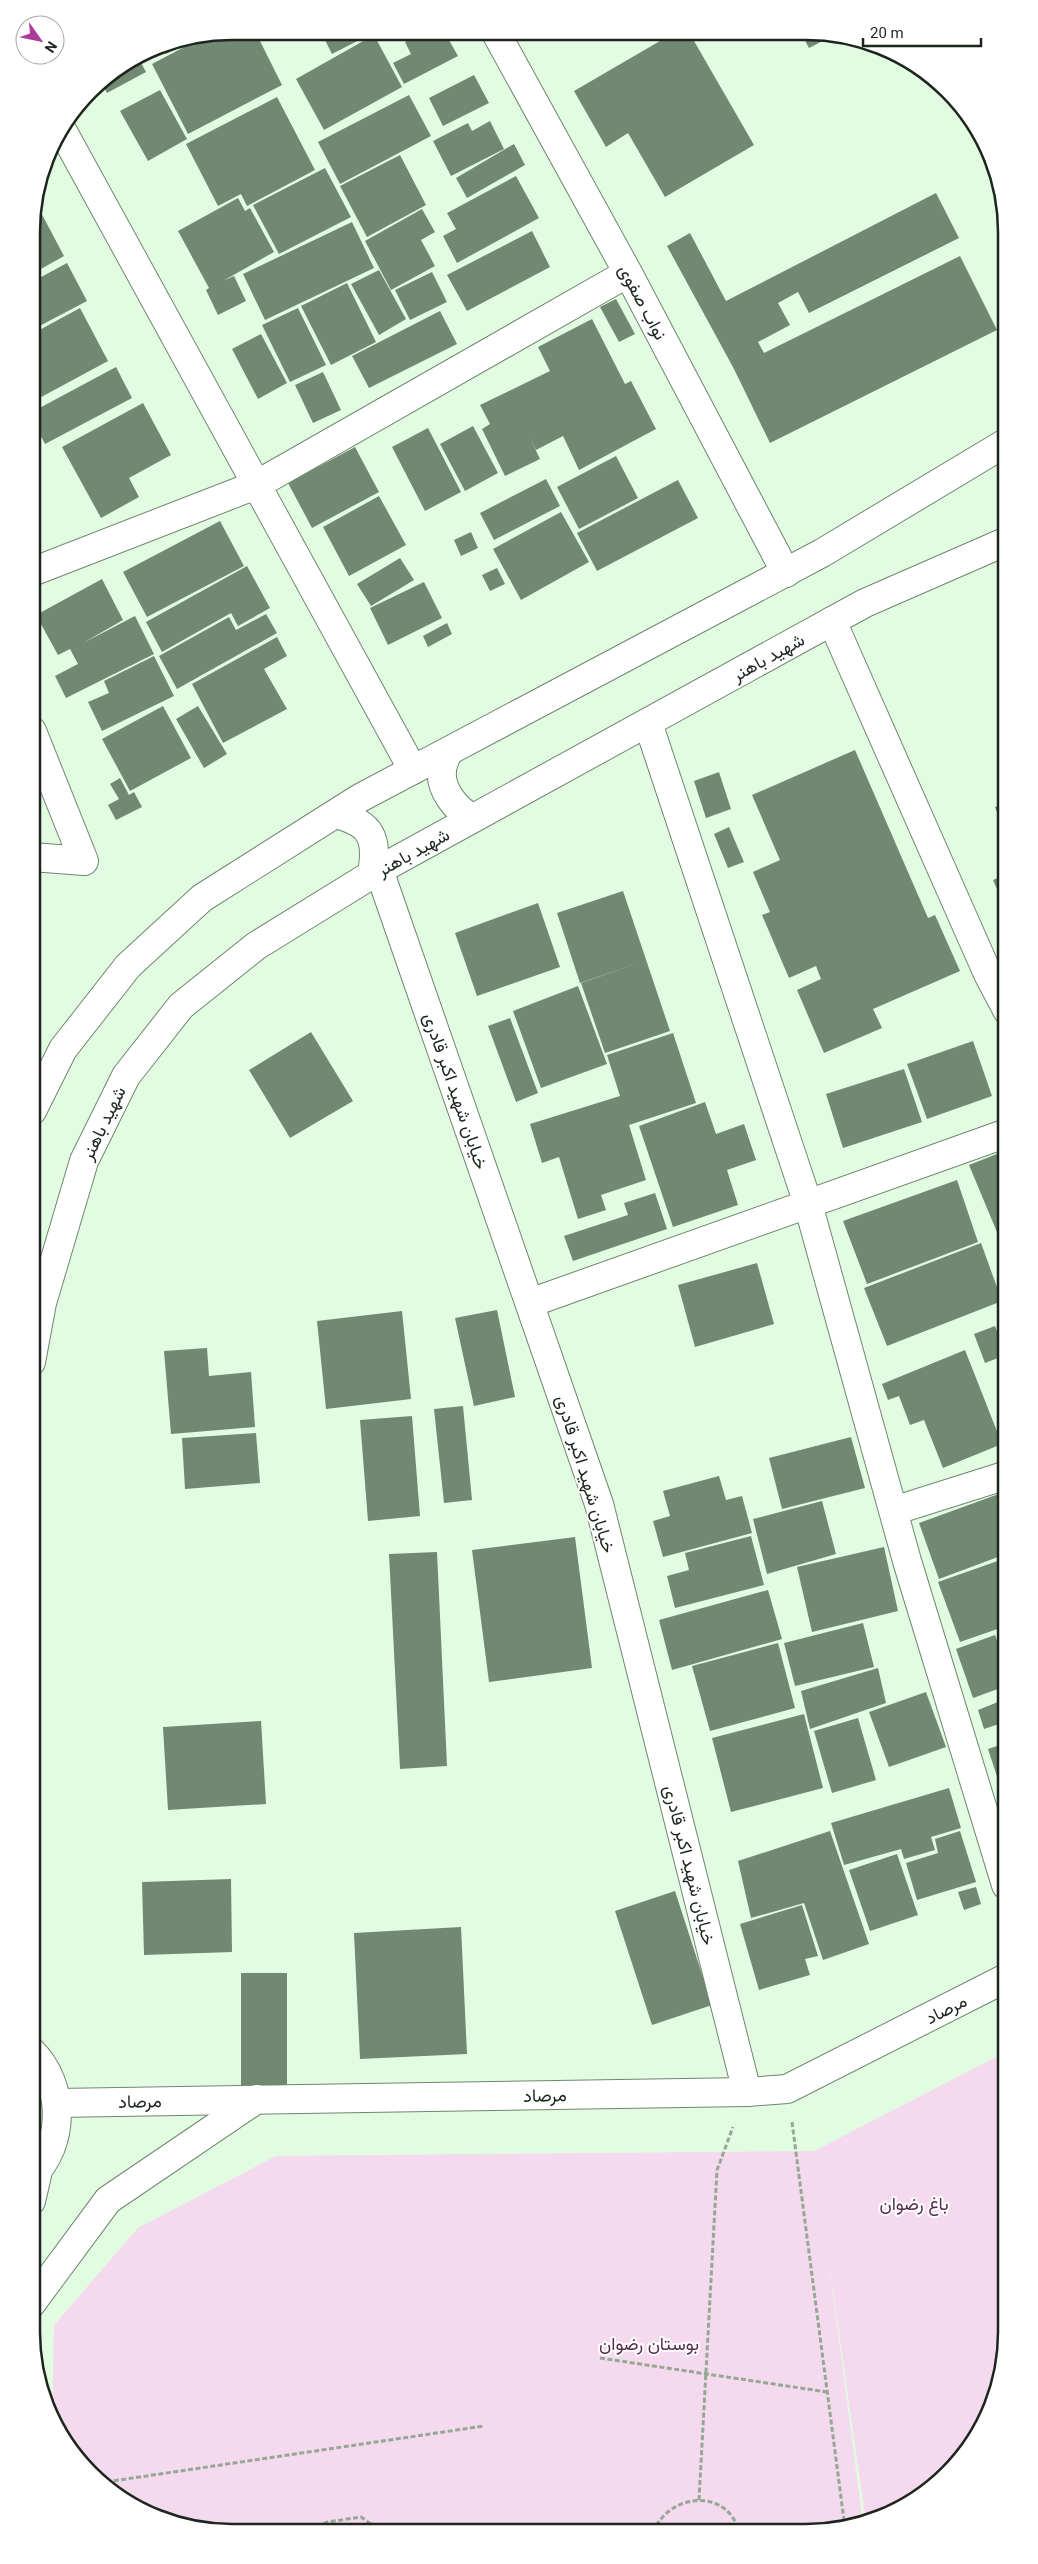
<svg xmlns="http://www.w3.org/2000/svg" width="1038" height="2564" font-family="Roboto,Vazirmatn,sans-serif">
<rect width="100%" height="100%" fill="#e2fce2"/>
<path fill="#f5d9ee" d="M1006 2052V2345L992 2409 965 2455 917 2499 866 2522 827 2248 863 2524 858 2526 806 2533 193 2529 143 2512 99 2483 58 2433 52 2418 54 2325 138 2228 276 2156 814 2151Z"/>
<path fill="#718872" d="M232 31H255L282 85 188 134 152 64 205 36Z
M326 32H375L332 54 322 34Z
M424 32 445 33 458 56 404 84 393 63 411 54 405 42Z
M672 34H690L754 145 665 197 628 133 606 147 574 91Z
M374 35 402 87 324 130 296 79Z
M802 35H834L809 48Z
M190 39 166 54 161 45 174 43Z
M138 57 146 72 107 93 100 81Z
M474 75 489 103 443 126 429 98Z
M160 90 187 139 148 161 120 111Z
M409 95 431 136 340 184 318 142Z
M277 97 315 170 247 206 241 194 218 206 186 144Z
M490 121 504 149 451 176 433 141 468 123 472 131Z
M514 144 525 165 467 198 456 178Z
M400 155 426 205 367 237 340 186Z
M325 168 351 217 279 254 253 205Z
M516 176 539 218 457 263 443 236 456 229 447 213Z
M936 193 959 238 809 313 798 292 778 303 790 325 758 342 764 353 960 256 997 330 770 443 734 369 667 246 690 233 726 301Z
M238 198 245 211 250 208 274 252 223 281 234 276 246 301 218 315 206 290 209 288 178 231Z
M37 205 64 256 32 274V218Z
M422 209 435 232 421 240 435 266 391 290 365 241Z
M352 222 374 268 265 320 243 274Z
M532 231 550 267 467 311 447 275Z
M67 263 87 301 32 330V282Z
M379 270 406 319 379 335 351 284Z
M432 272 447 302 410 320 395 290Z
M347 283 376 342 331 365 301 306Z
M616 299 635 334 619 342 600 307Z
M80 308 108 361 32 402V334Z
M298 308 326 365 290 382 262 325Z
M440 311 457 344 369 388 352 356Z
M592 319 625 384 631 381 656 429 579 470 563 436 536 450 529 436 540 459 505 476 482 429 490 424 480 405 550 371 538 347Z
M261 334 287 383 258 399 232 349Z
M116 367 132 398 45 444 32 419V412Z
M323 372 341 410 313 423 295 385Z
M143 403 171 455 129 478 139 497 101 518 62 447Z
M473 426 498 473 465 491 440 444Z
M428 428 461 492 425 511 392 447Z
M355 447 379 492 312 528 288 483Z
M616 456 638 498 579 529 557 487Z
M546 479 560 506 494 540 480 513Z
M678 480 698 518 597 571 577 533Z
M379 496 406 545 349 576 323 527Z
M561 512 589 562 521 600 493 549Z
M220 521 244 566 147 617 123 572Z
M471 532 478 548 461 556 454 540Z
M400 558 414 580 371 606 357 584Z
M247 566 270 608 238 626 231 613 162 652 146 622Z
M497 568 505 584 490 591 482 575Z
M102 579 123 620 83 643 135 616 154 654 66 698 55 676 78 664 70 649 58 655 36 615Z
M424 582 442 618 388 645 370 608Z
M266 614 277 633 177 689 159 656 229 617 236 630Z
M447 623 452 634 428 647 423 636Z
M277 637 287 656 264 669 287 709 223 743 192 684Z
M154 656 174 696 102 731 88 702 109 693 104 681Z
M163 706 191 758 130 791 102 739Z
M198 706 227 754 204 768 176 719Z
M855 750 928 918 935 915 960 971 873 1009 882 1028 824 1053 797 990 821 979 816 966 789 978 762 915 770 912 753 872 780 860 752 795Z
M719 772 731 809 706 818 694 781Z
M120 778 129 795 134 792 142 807 116 820 108 805 119 799 110 784Z
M1007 802V837H1006L995 807Z
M729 827 744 862 728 868 714 834Z
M1007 874V912L993 880Z
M623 891 670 1031 605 1053 581 983 642 962 580 983 557 913Z
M538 903 560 967 477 996 455 933Z
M578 986 607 1064 541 1088 513 1011Z
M510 1018 538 1093 516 1102 488 1026Z
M311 1032 353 1101 290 1138 249 1070Z
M673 1033 696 1103 629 1125 646 1180 601 1195 606 1210 578 1219 559 1157 542 1163 530 1124 620 1096 607 1055Z
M973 1041 992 1096 927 1119 907 1064Z
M904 1069 922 1122 843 1148 826 1094Z
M705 1102 716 1134 744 1124 756 1160 727 1170 738 1205 673 1227 639 1126Z
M1007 1150V1234L999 1237 969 1165Z
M957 1180 978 1242 867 1284 843 1221Z
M655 1193 667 1229 573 1261 564 1236 628 1215 624 1203Z
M1007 1241V1268H1006L997 1245Z
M981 1243 1002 1301 887 1346 864 1288Z
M757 1263 774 1324 695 1347 678 1285Z
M497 1310 515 1397 474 1406 455 1318Z
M402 1311 411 1399 326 1409 317 1321Z
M1007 1322V1335L1002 1324Z
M995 1326 1006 1355 985 1363 974 1334Z
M207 1348 209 1376 251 1372 255 1427 171 1434 164 1351Z
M965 1350 1002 1444 943 1468 924 1420 910 1425 899 1396 888 1400 882 1384Z
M1007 1379V1396L1001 1382Z
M463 1406 472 1500 444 1503 434 1409Z
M412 1416 420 1516 368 1521 360 1420Z
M256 1433 260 1483 185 1489 182 1438Z
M851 1437 865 1488 782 1509 769 1458Z
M719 1476 726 1500 742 1496 752 1533 663 1557 653 1521 670 1516 663 1491Z
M1007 1491 1006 1554 939 1579 919 1523Z
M822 1501 836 1554 767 1574 753 1519Z
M751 1536 764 1585 675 1608 667 1576 689 1570 685 1553Z
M575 1537 592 1668 489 1682 472 1550Z
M884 1547 898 1611 812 1632 797 1567Z
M437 1552 447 1766 400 1769 389 1554Z
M1006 1558V1626L960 1642 938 1582Z
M768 1590 782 1639 672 1670 659 1620Z
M863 1623 874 1667 795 1686 784 1643Z
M995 1635 1006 1666V1686L973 1698 956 1649Z
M778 1643 795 1708 710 1731 692 1666Z
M878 1668 886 1703 810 1729 801 1691Z
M926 1692 946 1747 889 1767 869 1712Z
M998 1702 1005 1722 984 1729 978 1710Z
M804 1714 823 1788 731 1812 712 1738Z
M858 1718 876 1780 832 1793 814 1731Z
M261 1721 266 1804 168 1810 163 1727Z
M1006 1743V1804L988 1749Z
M949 1788 961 1828 931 1837 935 1850 904 1859 901 1849 844 1865 831 1823Z
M830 1831 869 1944 823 1960 804 1903 751 1918 738 1861Z
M960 1831 976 1882 917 1900 906 1863 938 1853 935 1839Z
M897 1854 918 1915 870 1931 849 1870Z
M231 1879 232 1952 144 1955 142 1882Z
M976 1887 981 1904 964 1910 958 1892Z
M675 1891 712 2005 652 2025 615 1911Z
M802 1905 818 1956 805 1959 810 1975 759 1990 740 1924Z
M461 1927 467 2054 360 2059 354 1933Z
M241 1973H287V2091L241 2090Z"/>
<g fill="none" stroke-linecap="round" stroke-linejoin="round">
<g stroke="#6f866f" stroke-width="30">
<path id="minor" d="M496 33 628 273 786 573
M62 130 413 770
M32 572 256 485 628 273
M832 621 988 974 1007 1010
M648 723 808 1204 907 1561 1006 1885
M32 857 84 861 32 731
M379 870 599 1504 747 2092
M530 1303 1007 1133
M893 1511 1007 1475"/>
</g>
<g stroke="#6f866f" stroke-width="30">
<path id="tertiary" d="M57 2103 747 2092 787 2089 1006 1978"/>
</g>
<g stroke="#6f866f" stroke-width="30">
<path id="secondary" d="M448 752C446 757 442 765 442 771 440 790 457 811 473 818
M335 814C372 823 378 838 372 874
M32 1111 63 1049 128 966 202 898 360 798 822 553 1007 442
M31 1362 42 1303 84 1161 126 1076 181 1006 256 946 379 870 865 603 1007 541
M31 2177C66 2144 65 2084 31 2051
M31 2201 38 2171
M31 2304 108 2200 257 2099"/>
</g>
<path stroke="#94a894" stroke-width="3" stroke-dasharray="5 2.5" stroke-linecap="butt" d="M792 2122 845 2528
M600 2358 827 2392
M99 2483 484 2426
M699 2500 717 2170 733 2127
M302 2530 328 2522 361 2517 379 2530
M653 2532C670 2492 728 2488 739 2532"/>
<use href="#minor" stroke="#fff" stroke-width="28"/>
<use href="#tertiary" stroke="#fff" stroke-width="28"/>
<use href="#secondary" stroke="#fff" stroke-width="28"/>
</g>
<g text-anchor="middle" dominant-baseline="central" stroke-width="4" stroke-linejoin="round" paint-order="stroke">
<g font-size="18" fill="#1d261d" stroke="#fff">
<text transform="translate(643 302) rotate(62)">نواب صفوی</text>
<text transform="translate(768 657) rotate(-29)">شهید باهنر</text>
<text transform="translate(413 852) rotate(-29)">شهید باهنر</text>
<text transform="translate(456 1091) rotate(71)">خیابان شهید اکبر قادری</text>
<text transform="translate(103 1123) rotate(-64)">شهید باهنر</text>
<text transform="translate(586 1474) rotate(73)">خیابان شهید اکبر قادری</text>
<text transform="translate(690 1865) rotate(76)">خیابان شهید اکبر قادری</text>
<text transform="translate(946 2009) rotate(-27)">مرصاد</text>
<text transform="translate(545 2095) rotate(-1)">مرصاد</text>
<text transform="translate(140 2101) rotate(-1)">مرصاد</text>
</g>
<g font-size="18" fill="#552c4e" stroke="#fff">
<text x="914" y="2203">باغ رضوان</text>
<text x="649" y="2343">بوستان رضوان</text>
</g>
</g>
<path d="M0 0H1038V2564H0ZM232 40H806A192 192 0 0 1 998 232V2332A192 192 0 0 1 806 2524H232A192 192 0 0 1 40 2332V232A192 192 0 0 1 232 40Z" fill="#fff" fill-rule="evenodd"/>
<path fill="none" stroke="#1d261d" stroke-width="2.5" d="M232 40H806A192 192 0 0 1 998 232V2332A192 192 0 0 1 806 2524H232A192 192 0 0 1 40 2332V232A192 192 0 0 1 232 40Z"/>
<g transform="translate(40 40) rotate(123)"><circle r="24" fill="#ffffff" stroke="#a5a8a5"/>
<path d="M0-4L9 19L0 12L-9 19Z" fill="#ab3c9b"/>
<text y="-8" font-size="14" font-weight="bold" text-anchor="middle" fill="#1d261d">N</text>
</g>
<path d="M863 38v8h118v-8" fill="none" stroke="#1d261d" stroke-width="2.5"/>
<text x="870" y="38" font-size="15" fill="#1d261d" stroke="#ffffff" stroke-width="4" paint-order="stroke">20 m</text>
</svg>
